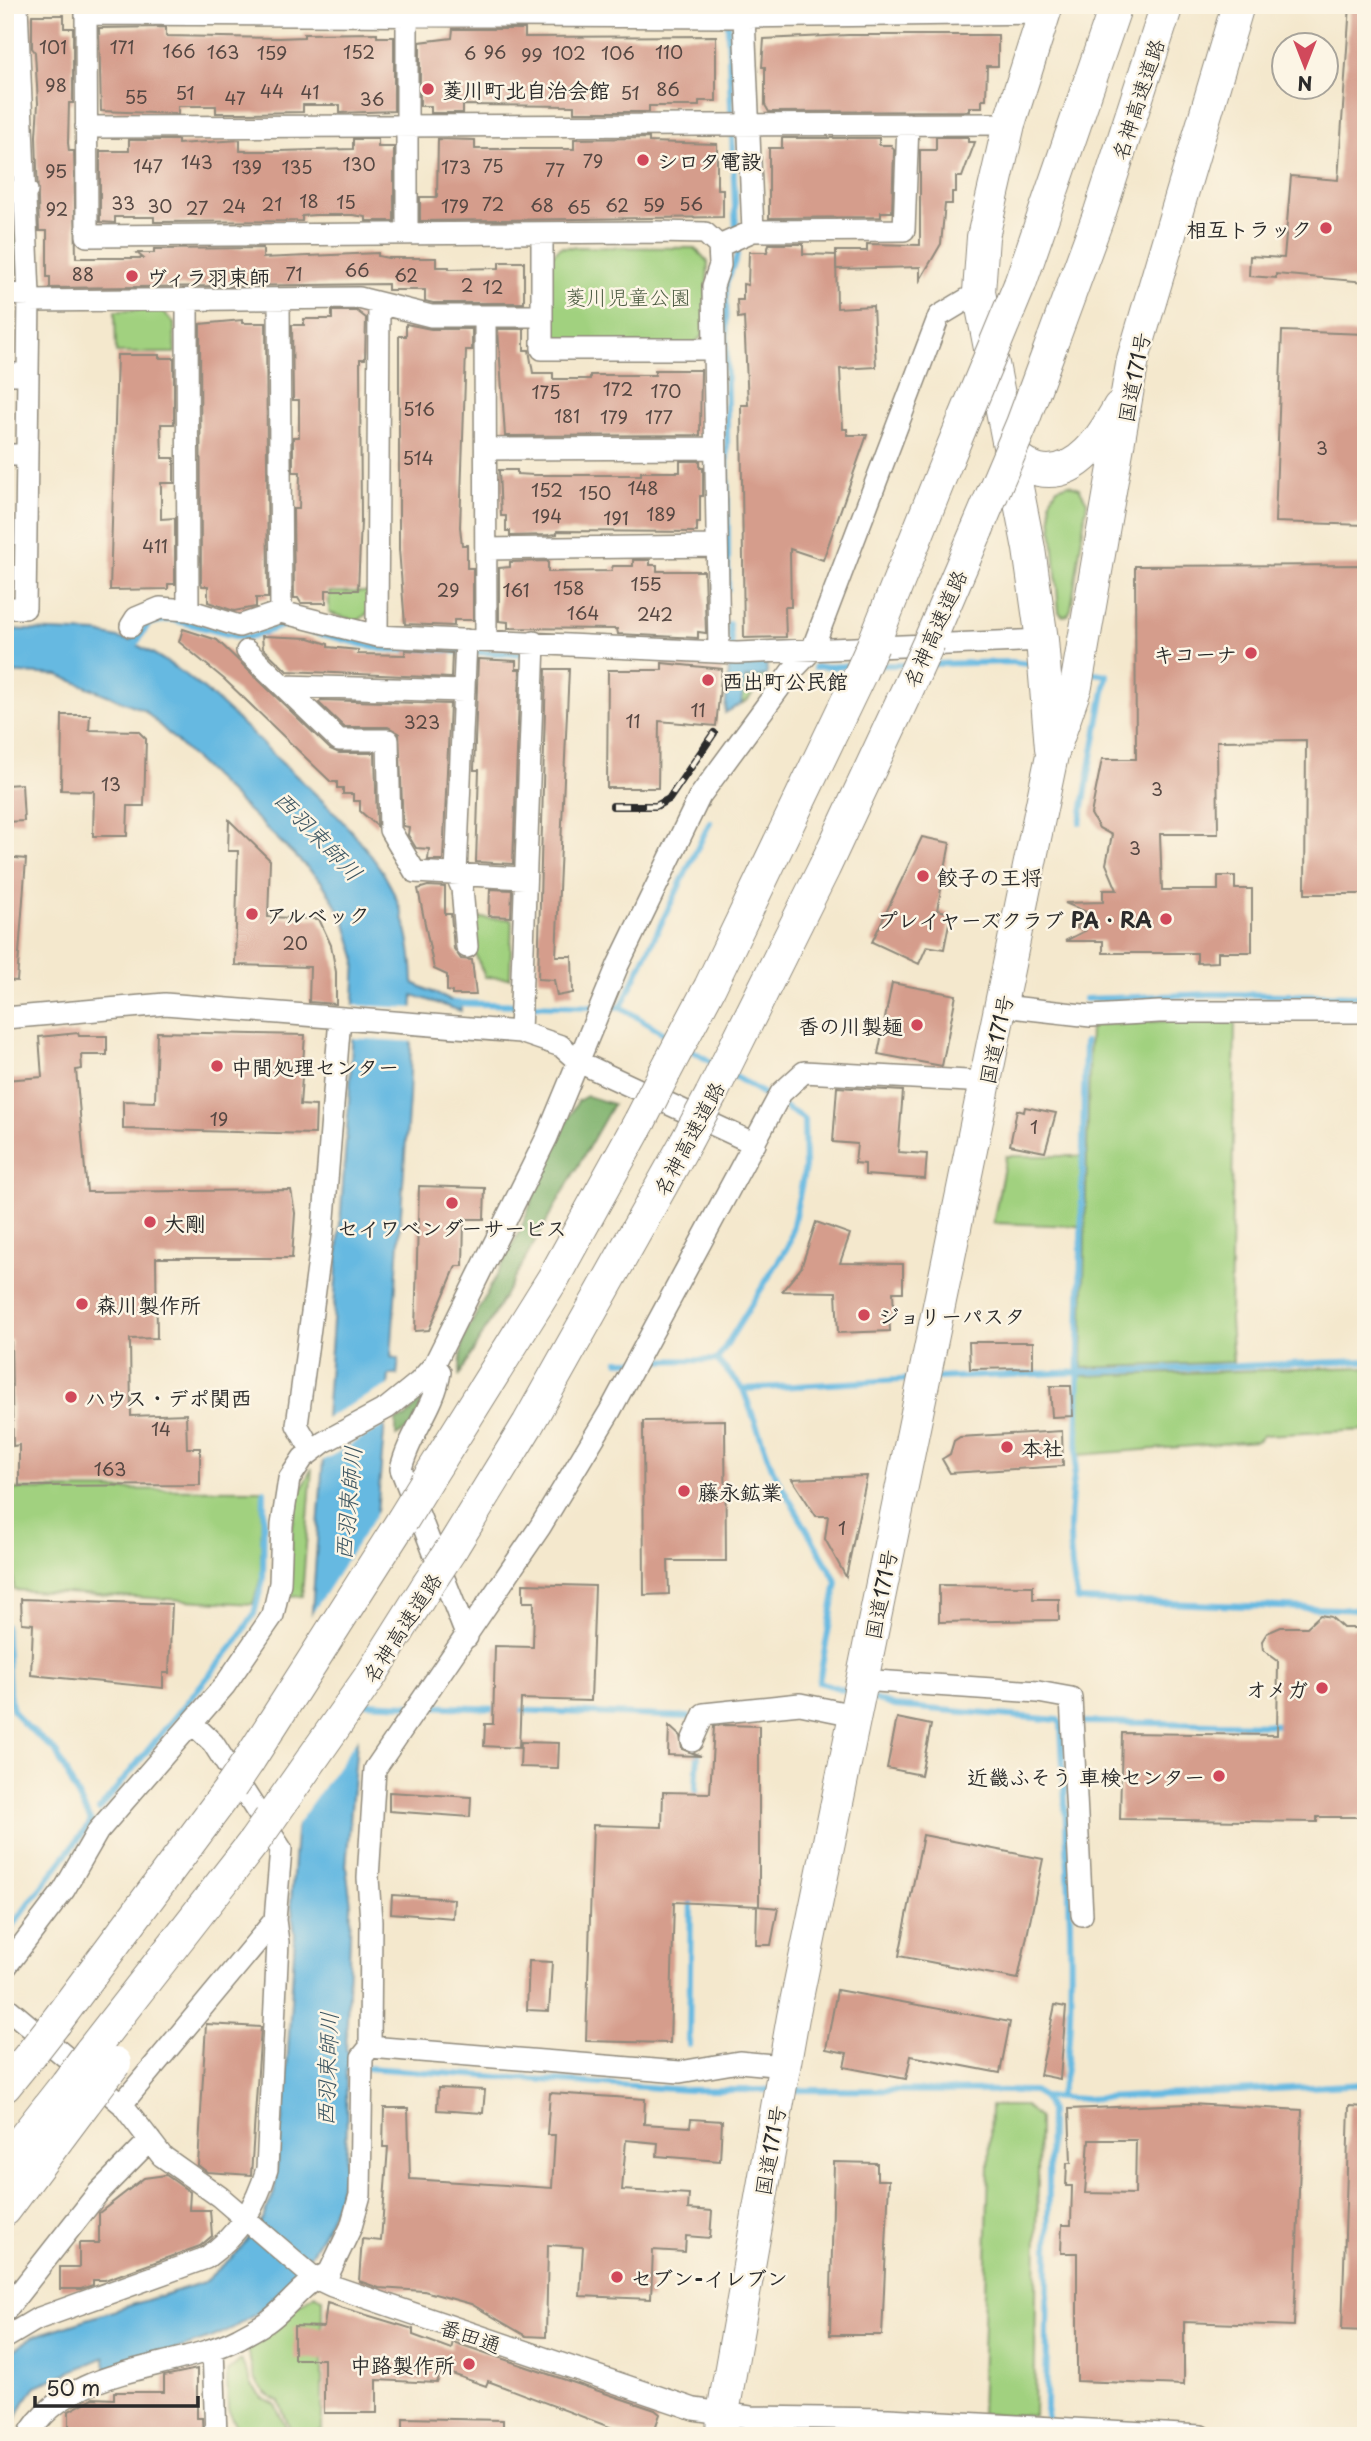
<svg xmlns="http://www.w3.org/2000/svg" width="1371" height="2441" font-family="'Playpen Sans','Klee One',sans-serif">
<rect width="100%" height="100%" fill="#fcf5e5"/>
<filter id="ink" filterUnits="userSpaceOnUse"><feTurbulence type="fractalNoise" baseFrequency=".0143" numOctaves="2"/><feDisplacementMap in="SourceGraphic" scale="14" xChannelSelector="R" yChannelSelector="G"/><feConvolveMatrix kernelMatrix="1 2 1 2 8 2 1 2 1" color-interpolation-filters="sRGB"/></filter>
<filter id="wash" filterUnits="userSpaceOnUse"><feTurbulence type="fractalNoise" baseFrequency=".00686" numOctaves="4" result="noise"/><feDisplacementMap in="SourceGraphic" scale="28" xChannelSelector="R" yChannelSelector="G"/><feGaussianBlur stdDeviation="1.57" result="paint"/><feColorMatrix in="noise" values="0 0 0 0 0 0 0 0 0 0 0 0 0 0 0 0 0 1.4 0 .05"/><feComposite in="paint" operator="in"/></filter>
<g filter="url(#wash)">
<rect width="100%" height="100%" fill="#f4e8cd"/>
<path fill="#a1d17f" stroke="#667e55" stroke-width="2" d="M5 235H18L17 273 5 284Z
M561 247 695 248 708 262 705 333 692 346 560 343 548 330 549 257Z
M161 310 174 323 175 353H116L115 311Z
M1069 484 1079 488 1087 502 1071 609 1068 615 1063 616 1059 612 1050 500 1057 488Z
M329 592H368L369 612 358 621 329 613Z
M766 676 747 701 741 704 745 679Z
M474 918 512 919 510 978 485 977 473 949Z
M1164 1021 1235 1023 1230 1321 1233 1362 1082 1368 1090 1025Z
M1006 1156H1082L1080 1226 993 1223Z
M1366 1367V1430L1264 1435 1257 1441 1079 1455 1080 1376Z
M312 1468 302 1596 289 1597C294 1545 285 1516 312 1468Z
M11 1489 262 1490 261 1577 253 1604 14 1590Z
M991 2106H1025L1039 2118 1034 2416 981 2414Z
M315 2294 322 2298V2431L292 2434 279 2402C252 2389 251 2368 247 2341Z
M241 2360 252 2386 262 2398 275 2405 290 2436H242L228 2410 227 2372Z
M756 2430H793V2436H756Z"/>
<path fill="#80b36e" stroke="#566f4c" stroke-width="2" d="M587 1096 613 1104 459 1376 463 1339 521 1229 551 1150 578 1101Z
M428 1390 411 1427 396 1436V1420L406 1418Z"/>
<path fill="#66b9e1" stroke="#487286" stroke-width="2" d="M5 629 97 633 130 641 136 636 140 639 137 645C194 673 236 718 281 762 319 797 358 832 385 876 404 908 412 946 413 983L449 1000 461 1002V1011L413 995 409 1097 391 1357 399 1359 397 1375H389L346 1867 351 1904 346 2050 354 2056V2073L346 2069C346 2104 349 2142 343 2176 331 2241 279 2310 218 2335 183 2349 143 2358 106 2370L105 2357 36 2386 24 2402 7 2436 5 2356 34 2336 204 2282 239 2251 263 2218 274 2193 286 2084 295 1935 291 1901 350 1087 356 957 344 918 321 881 144 710 58 675 5 672Z
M766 656 767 675 745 678 741 704 725 713 729 667 723 666 722 659Z"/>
<path fill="#f4e8cd" d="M351 1005 416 1008 415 1042 349 1038Z
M392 1383 389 1423 319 1463 323 1419Z
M382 1505 360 1735 292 1832 306 1623Z"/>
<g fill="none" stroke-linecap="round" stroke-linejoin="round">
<path stroke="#66b9e1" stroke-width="6" d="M727 5 737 256 726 284 728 589
M729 624 732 648
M135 645 149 623 171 619 239 637H251L285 625 382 649 531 654
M931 664 1012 662 1036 665
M875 665H910
M815 667 854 666
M1080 823 1107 675 1088 672
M1085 999 1214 994 1366 996
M453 1003 596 1007
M607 1007H621L710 822
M621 1007 671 1038
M1085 1042 1077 1457C1069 1505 1066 1552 1078 1600L1366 1610
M686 1047 716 1065
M717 1360 789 1244 805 1168 804 1119 731 1074
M618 1361 717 1360 743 1389 774 1473 837 1582 819 1682 851 1692
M934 1378 1366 1361
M743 1389 916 1379
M5 1626 9 1694 13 1710 22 1722 56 1752 91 1822 5 1935
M868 1697 894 1706 1058 1720 1061 1724C1063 1781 1084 2065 1057 2097
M363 1703 411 1705
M426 1706 499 1709
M513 1710 689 1717
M1082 1722 1283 1725
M695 1801 698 1754
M99 1810 237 1641 254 1614 263 1579 264 1491
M689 2045 691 1896
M367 2068 688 2090H772
M789 2090 1033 2091 1043 2097 1050 2111 1046 2409 1049 2424
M1043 2097 1086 2099 1366 2084"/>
</g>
<g id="blocks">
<path fill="#d59d8c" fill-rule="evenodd" d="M1350 5H1366V282L1276 274V278L1249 276 1250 256 1284 258 1291 176 1338 180Z
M32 15H64V28H73V103H69L68 143 69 151H74L76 258H143L137 253H154V249L263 248V258L378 253V256L388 258H436V267H449V269L499 268V262H524V303H433L425 301V290H388V284L50 288V277H47V231H39L36 136 38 103 35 52 32 48Z
M166 27V36L279 38 304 37V34L377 33V37H394V111L340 113V105H303V112L241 113H216V106H178V114L101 111 99 28Z
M453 29H525V37L716 36V101H699V106H649V112H574V106L463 105V113H431V106H420V42L452 38Z
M848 35H998V66H987L986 99H982V107H969V111L769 112 765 105V67H762L764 39Z
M5 136H9L11 179H5Z
M936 137H968V142H975L962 177H956V192H952V204H945L941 244 920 280V267L836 269V251H867V244L920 245V150H936Z
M649 138V142L717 144V189H723V217L420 221V197H437L438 139 475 140V149H574V139Z
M782 138H879V145H891L894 150 892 212H881V217L769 218V148H782Z
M353 139H378V147H394V221H366V217L353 215H315L302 216V221L154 222V217H115V223L100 222V151H129V140H178V144L240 140V151H279L353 149Z
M5 205H12L13 231H5Z
M769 244H803V254L836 255 837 308 873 306 876 367 840 369 843 429H847V435H867L823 560 790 549 791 607H785L786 637 744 638 741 405H748L744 317 738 318 737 300H743V284L748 285 749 252H767Z
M332 311H357L366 318 365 359H360L361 521 358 590H326V603H301L298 598H294L293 509H299L300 472H293V437H299V400H293L292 325H304V319H332Z
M242 320V323H266L268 598H256V607L234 611 208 602V586H202L201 582 200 324Z
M406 324 431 329H472V350H466L460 527 462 545H467V568H473V620H454V626L405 624 399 549V336H406Z
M498 329H524V350H529L533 373H553V379H590V375H655V370H701L700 435 505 436Z
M1282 331 1366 334V525L1275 522Z
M117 355H159V358H174V424H161L162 458H174V483H161V519L175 518V584H168V589L110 590Z
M680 461H700V468H703V496H700V523H697V532L557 531V534L548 535 510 536V531H506V516H501L499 470H517V474L534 475H641V472H680Z
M633 560H650V565H657V571H704L706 633 698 632V638L618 634 617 629 508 628V622L499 621V568L510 567V562L548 561V572L611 571 613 566H633Z
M1366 565V894H1305L1306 740 1217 741 1218 834H1160L1162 890H1218V876H1235V889H1252V952H1218V962L1197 963V953H1103V941H1065L1085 931 1074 927 1087 921 1074 916 1087 912 1065 903 1103 902V890H1117L1106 864 1112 835 1099 828 1091 814 1102 759H1136L1135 566Z
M183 629 217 640 330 749 339 753H375L377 826 360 811V801H353V794H343V788H337V782H331L224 679 179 642Z
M262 636 309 638 328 644V647L358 650V654L405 655V650L452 653 451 678 287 671 263 648Z
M478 659 516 661V669H520L513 864 476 862 479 770H474Z
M662 663 722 669 716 726 659 721 658 788H607L608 670H662Z
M546 669H569L556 956H572L573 993 557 996 554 980 538 979Z
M321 700 450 704 443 860H428L429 849 416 848 408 835 409 827 403 826 399 733 388 727H344L319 703Z
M62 715H90L89 730 138 731 146 739 144 806H128L127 836H93L94 791 61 790Z
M22 784 24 821 5 822V785Z
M229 820 270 860 268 917 319 919 331 945 336 972V1004L309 1002 310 967 235 965 238 851H228Z
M922 837 950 843 937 910 951 913 944 949 927 946 919 964 872 942Z
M5 857 26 859 17 981 5 980Z
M428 886 445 887V914H451L454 949 461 959 472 960 476 995H452V992L447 991V975L434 969 418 889Z
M490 889 512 890 511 917 489 916Z
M892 983 956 995 942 1066 878 1054Z
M157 1032 305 1035 300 1105 316 1106 315 1134 123 1129V1101L155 1102Z
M78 1033 79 1036H107V1055H81L82 1069 76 1070 87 1192 291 1190 295 1213 292 1258H156L157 1338 130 1339 131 1416 186 1414 187 1448H200V1485L19 1486V1445L13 1446 11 1340H7L5 1080 42 1077 39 1037Z
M837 1087 903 1091 898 1152 927 1154 925 1179 865 1175V1164L855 1163 857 1144 833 1142Z
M1025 1107 1056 1113 1045 1152 1010 1145 1017 1110 1024 1112Z
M419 1186 485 1188 484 1219H464L463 1266H456L429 1330 415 1331Z
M816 1222 850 1234 840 1263 903 1264V1292H893L894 1315H889L890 1331 838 1333 836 1292 782 1291 801 1268Z
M969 1342H1033V1368L970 1369Z
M1050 1386H1071L1073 1416 1052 1417Z
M725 1420 726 1561H668L669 1594 644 1595 643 1421Z
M1062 1431 1063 1466 950 1473 942 1459 950 1454 954 1441 960 1437Z
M867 1476 846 1577 825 1539 828 1516H816L792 1479Z
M523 1584 595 1586 591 1701 521 1699 519 1748 484 1746 485 1724H493L495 1646 533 1647 534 1602H523Z
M939 1585 1033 1586V1599H1059V1620L939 1622Z
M21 1599 172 1604 169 1673H163V1688L31 1675 33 1624 22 1623Z
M1320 1615 1331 1617 1343 1628H1366V1817H1317V1822L1120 1819 1122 1733 1277 1735 1278 1661 1263 1650 1262 1641 1267 1633 1281 1627H1307Z
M897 1718 931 1725 921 1775 887 1768Z
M726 1725 759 1726V1906L674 1902 670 2043 586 2041 593 1825 662 1827 663 1792 710 1793 714 1726Z
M669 1726 680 1736 682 1749 701 1756 668 1755Z
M521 1742 559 1743 558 1768 520 1767Z
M389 1792 471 1797 470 1817 389 1811Z
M923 1835 1043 1859 1018 1979 899 1956Z
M392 1895 454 1899 453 1918 391 1913Z
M757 1906 778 1908 771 1945H756Z
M529 1961 552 1962 549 2011 527 2010Z
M837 1990 1010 2022 1000 2073 911 2056 906 2079 844 2067 847 2053 826 2049Z
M1055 2005 1066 2007 1060 2079 1040 2075Z
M206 2024 261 2027 251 2175 207 2172 198 2165Z
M438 2088 485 2090 483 2113 437 2110Z
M550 2093 645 2099 644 2124 690 2127 691 2119 722 2121 720 2161 657 2156 658 2143 626 2140 622 2190 689 2194 688 2209 712 2211 710 2238 686 2236 685 2252 653 2250 651 2299 580 2296 583 2247 548 2245 546 2337 526 2336 471 2304 424 2291 379 2288 359 2281 362 2239 381 2241 388 2147H383L384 2108H408L410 2179 552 2188 555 2135H547Z
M1189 2104 1302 2110 1294 2326 1184 2322V2385L1077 2381V2253H1061L1062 2225H1071L1072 2186H1066L1067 2163H1071L1069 2109ZM1089 2140H1136L1135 2194 1085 2193Z
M1349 2106 1366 2107V2331L1342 2330Z
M834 2162 877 2163V2180H889L882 2335H830Z
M166 2175 190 2192 189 2210H210L212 2236 200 2246 105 2280H93V2285L81 2289H60V2267H79V2243H99V2213L144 2178Z
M327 2303 413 2329V2335L451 2349 453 2342 655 2410 660 2414 653 2434H628L488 2381 486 2386 441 2370 437 2383 377 2380V2413H324V2359H294V2326L324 2327Z
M197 2369V2418H202L203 2436H69V2411L93 2398 114 2399V2392H164V2376Z
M403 2418 503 2420V2436H403Z"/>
</g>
</g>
<g filter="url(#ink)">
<use href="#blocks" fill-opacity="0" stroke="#908a7c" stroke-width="2"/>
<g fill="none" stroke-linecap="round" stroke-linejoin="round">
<g stroke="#908a7c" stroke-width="24">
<path id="minor" d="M407 14V234
M744 17 753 231
M908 124 904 230 753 231 719 246 705 233 656 232 87 236 86 14 744 17 1045 13
M86 127 1009 124
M5 192 27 191
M542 233V349H713
M719 246 720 265 713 286 719 651
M5 294 29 295
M279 299 281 612
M29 301 359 298 431 316H542
M187 301 188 610
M485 318 486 640
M5 374H27
M487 449 715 448
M5 455H27
M488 549 717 546
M5 608H25L29 295 17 5
M131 626 136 618 160 608 188 610 239 626 281 612 377 636 737 653 1042 640
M377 636 379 304
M466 640 456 874 462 888 467 947
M247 651 339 740H388L390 830 415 872 524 878
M285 686 464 691
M1002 1006 1091 1016 1159 1012H1366
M5 1018 165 1004 520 1032 561 1046 579 1062 755 1144
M520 1032 534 642
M434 1365 440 1372C435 1407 409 1434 401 1469L467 1637
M312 1451 297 1425 323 1230 340 1018
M861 1680 1038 1692 1071 1698 1082 1915
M692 1741 704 1714 800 1704 854 1715
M5 1968 64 1890 98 1831 225 1685 273 1615 280 1583 282 1525 289 1479 303 1458 324 1442 387 1408 419 1382 434 1365 547 1137 618 965 700 796 791 672 812 650 939 316 979 292
M5 2006 122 2104 162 2156 220 2197 313 2277 332 2286 694 2409 750 2417 888 2419 1201 2436
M370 2047 680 2072 739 2062 784 2066
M122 2104 275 1920 281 1849 213 1743 193 1724
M5 2311 98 2193 150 2140
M5 2338 37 2319 206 2258C238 2235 256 2207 267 2169L278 1942 275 1920
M213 2349 216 2436
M28 2436C69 2364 173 2372 239 2338 248 2333 258 2328 267 2322 289 2307 304 2280 329 2273L351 2227 360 2195 362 2057 370 2047 371 1921 368 1878 375 1769 540 1527 610 1411 781 1093 804 1072 986 1082"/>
</g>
<g stroke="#908a7c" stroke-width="34">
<path id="highway" d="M1047 5 1009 124 983 237 979 292 1029 549 1042 640 1051 748
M1020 284 1116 5
M1053 340 1100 212 1167 5
M1010 454C1019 459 1029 468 1039 470 1078 478 1103 436 1119 407
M929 642 977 530
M873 645 946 463
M665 1072 710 987 861 672
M711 1095 824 868 916 671
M426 1482 554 1277 640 1121
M452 1548 528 1424 686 1142
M248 1762 402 1521
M270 1819 371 1675 427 1586
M56 2022 231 1787
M90 2052 253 1843
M5 2086 31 2054
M5 2162 67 2083
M5 2210 87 2100
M722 2436 723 2413 793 2017 1052 755 1076 686 1133 359 1238 5"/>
</g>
<use href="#minor" stroke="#fff" stroke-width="21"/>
<use href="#highway" stroke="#fff" stroke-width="32"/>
<g stroke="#2b2b2b" stroke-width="8">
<path id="rail" d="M613 806H656L669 799 714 733"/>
</g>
<use href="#rail" stroke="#fcf5e5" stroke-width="5" stroke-dasharray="16" stroke-linecap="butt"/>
<g stroke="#908a7c" stroke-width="34" stroke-linecap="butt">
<path id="highway-bridge" d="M946 463 1020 284
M977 530 1022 424 1053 340
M916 671 929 642
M861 672 873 645
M640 1121 665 1072
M686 1142 711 1095
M402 1521 426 1482
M427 1586 452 1548
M231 1787 248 1762
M253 1843 270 1819
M31 2054 56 2022
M67 2083 90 2052
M87 2100 115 2063"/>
</g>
<use href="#highway-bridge" stroke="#fff" stroke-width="32"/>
</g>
</g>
<g fill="#d1495b" stroke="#fcf5e5" stroke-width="2.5">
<circle cx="428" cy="89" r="7"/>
<circle cx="643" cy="160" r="7"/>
<circle cx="1326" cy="228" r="7"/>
<circle cx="132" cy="276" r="7"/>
<circle cx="1251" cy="653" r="7"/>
<circle cx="708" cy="680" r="7"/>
<circle cx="923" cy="876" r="7"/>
<circle cx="252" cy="914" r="7"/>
<circle cx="1166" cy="919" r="7"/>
<circle cx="917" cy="1025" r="7"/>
<circle cx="217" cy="1066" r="7"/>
<circle cx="452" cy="1203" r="7"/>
<circle cx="150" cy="1222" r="7"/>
<circle cx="82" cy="1304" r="7"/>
<circle cx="864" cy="1315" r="7"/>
<circle cx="71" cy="1397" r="7"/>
<circle cx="1007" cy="1447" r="7"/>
<circle cx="684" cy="1491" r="7"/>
<circle cx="1322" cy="1688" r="7"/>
<circle cx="1219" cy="1776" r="7"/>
<circle cx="617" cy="2277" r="7"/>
<circle cx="469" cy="2364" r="7"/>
</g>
<g text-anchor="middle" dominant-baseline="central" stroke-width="5" stroke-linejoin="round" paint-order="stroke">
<g font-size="18" fill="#564843">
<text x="53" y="46">101</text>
<text x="122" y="46">171</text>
<text x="179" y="50">166</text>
<text x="223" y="51">163</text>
<text x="359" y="51">152</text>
<text x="495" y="51">96</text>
<text x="669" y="51">110</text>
<text x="272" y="52">159</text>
<text x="470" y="52">6</text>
<text x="569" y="52">102</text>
<text x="618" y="52">106</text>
<text x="532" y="54">99</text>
<text x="56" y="84">98</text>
<text x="668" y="88">86</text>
<text x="272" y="90">44</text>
<text x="310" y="91">41</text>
<text x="185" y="92">51</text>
<text x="630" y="92">51</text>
<text x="136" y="96">55</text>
<text x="235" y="97">47</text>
<text x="372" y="98">36</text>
<text x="593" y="160">79</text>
<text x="197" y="161">143</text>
<text x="359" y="163">130</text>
<text x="148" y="165">147</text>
<text x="493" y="165">75</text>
<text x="247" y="166">139</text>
<text x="297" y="166">135</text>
<text x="456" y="166">173</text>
<text x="555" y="169">77</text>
<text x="56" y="170">95</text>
<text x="309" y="200">18</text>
<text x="346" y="201">15</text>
<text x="123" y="202">33</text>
<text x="272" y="203">21</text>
<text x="493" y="203">72</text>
<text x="691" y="203">56</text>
<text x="542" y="204">68</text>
<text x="617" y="204">62</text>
<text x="654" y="204">59</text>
<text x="160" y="205">30</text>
<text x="234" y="205">24</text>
<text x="455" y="205">179</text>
<text x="579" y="206">65</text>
<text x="197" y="207">27</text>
<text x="57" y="208">92</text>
<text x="357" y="269">66</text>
<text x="83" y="273">88</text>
<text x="294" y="273">71</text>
<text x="406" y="274">62</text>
<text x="467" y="284">2</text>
<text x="493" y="286">12</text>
<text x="618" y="388">172</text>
<text x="666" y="390">170</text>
<text x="546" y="391">175</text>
<text x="419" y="408">516</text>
<text x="567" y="415">181</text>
<text x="614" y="416">179</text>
<text x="659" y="416">177</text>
<text x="1322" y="447">3</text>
<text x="418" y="457">514</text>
<text x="643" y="487">148</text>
<text x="547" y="489">152</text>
<text x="595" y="492">150</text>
<text x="661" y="513">189</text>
<text x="547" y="515">194</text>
<text x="616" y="517">191</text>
<text x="155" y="545">411</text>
<text x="646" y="583">155</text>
<text x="569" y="587">158</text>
<text x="448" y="589">29</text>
<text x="516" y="589">161</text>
<text x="583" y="612">164</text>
<text x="655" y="613">242</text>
<text x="698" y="709">11</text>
<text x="633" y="720">11</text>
<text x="422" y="721">323</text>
<text x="111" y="783">13</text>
<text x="1157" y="788">3</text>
<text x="1135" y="847">3</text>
<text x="295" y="942">20</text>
<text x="219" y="1118">19</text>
<text x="1034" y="1126">1</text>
<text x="161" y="1428">14</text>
<text x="110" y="1468">163</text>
<text x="842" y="1527">1</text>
</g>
<g font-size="21" font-weight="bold" fill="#2b2b2b" stroke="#fcf5e5" text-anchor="start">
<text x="442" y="89">菱川町北自治会館</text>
<text x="657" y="160">シロタ電設</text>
<text x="1312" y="228" text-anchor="end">相互トラック</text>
<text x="146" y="276">ヴィラ羽束師</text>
<text x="1237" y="653" text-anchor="end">キコーナ</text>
<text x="722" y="680">西出町公民館</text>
<text x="937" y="876">餃子の王将</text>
<text x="266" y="914">アルベック</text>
<text x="1152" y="919" text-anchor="end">プレイヤーズクラブ PA・RA</text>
<text x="903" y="1025" text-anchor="end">香の川製麺</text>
<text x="231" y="1066">中間処理センター</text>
<text x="164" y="1222">大剛</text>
<text x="452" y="1227" text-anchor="middle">セイワベンダーサービス</text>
<text x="96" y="1304">森川製作所</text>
<text x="878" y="1315">ジョリーパスタ</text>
<text x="85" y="1397">ハウス・デポ関西</text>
<text x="1021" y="1447">本社</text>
<text x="698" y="1491">藤永鉱業</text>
<text x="1308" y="1688" text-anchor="end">オメガ</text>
<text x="1205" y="1776" text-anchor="end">近畿ふそう 車検センター</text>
<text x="631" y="2277">セブン-イレブン</text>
<text x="455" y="2364" text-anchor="end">中路製作所</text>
</g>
<g font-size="21" fill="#2b2b2b" stroke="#fcf5e5">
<text transform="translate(1137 99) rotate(-72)">名神高速道路</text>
<text transform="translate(1133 377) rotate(-79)">国道171号</text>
<text transform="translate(934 628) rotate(-66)">名神高速道路</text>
<text transform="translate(995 1039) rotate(-78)">国道171号</text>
<text transform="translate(688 1138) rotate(-62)">名神高速道路</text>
<text transform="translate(880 1594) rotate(-79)">国道171号</text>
<text transform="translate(401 1627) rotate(-57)">名神高速道路</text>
<text transform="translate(769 2150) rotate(-80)">国道171号</text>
<text transform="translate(471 2335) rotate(19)">番田通</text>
</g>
<g font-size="21" fill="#4e5d44" stroke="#fcf5e5">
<text x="628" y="296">菱川児童公園</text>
</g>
<g font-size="23" font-style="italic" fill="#3d5662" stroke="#fcf5e5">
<text transform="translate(319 835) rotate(46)">西羽束師川</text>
<text transform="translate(347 1503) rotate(-85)">西羽束師川</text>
<text transform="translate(326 2069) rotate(-88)">西羽束師川</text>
</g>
</g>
<rect width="1371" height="2441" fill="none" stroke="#fcf5e5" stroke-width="28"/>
<g transform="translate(1305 66) rotate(180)"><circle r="33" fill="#fcf5e5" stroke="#a8a49b" stroke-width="2"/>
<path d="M0-5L12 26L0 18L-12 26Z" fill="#d1495b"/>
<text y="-10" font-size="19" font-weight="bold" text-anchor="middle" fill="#2b2b2b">N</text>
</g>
<path d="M35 2396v10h163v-10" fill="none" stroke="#2b2b2b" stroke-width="3.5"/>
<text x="46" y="2396" font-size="21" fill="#2b2b2b" stroke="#fcf5e5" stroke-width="5" paint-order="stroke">50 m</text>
</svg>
